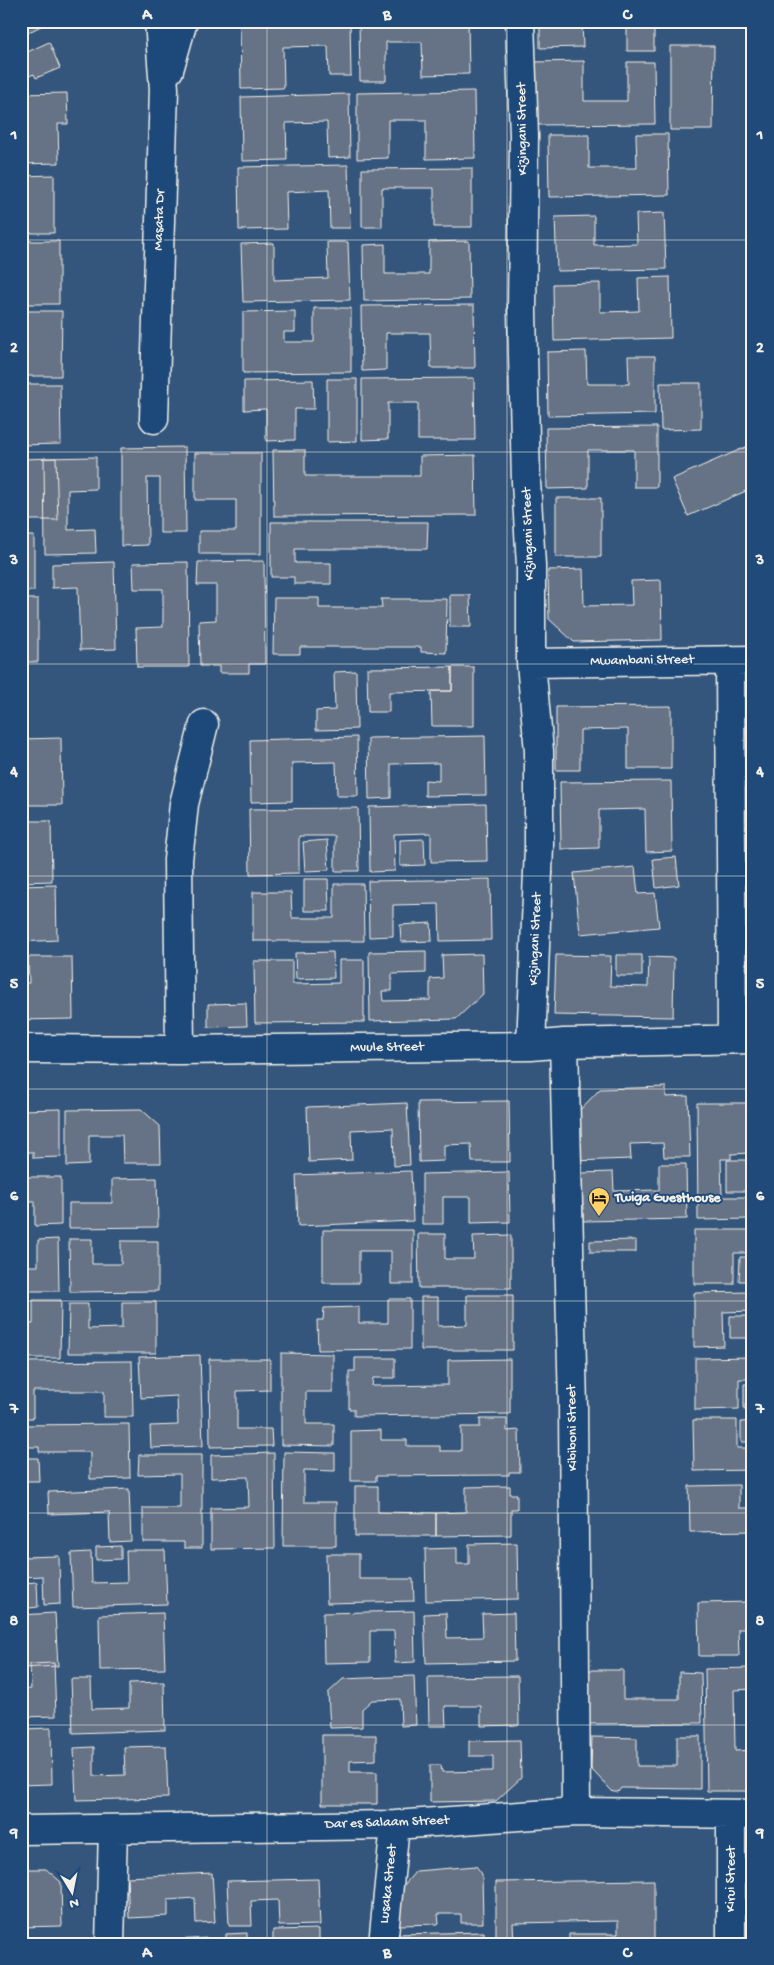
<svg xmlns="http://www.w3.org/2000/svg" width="774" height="1965" font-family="'Gochi Hand',sans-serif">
<rect width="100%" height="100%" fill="#34567d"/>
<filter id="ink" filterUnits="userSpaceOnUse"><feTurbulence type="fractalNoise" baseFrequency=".02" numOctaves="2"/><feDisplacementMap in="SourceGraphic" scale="10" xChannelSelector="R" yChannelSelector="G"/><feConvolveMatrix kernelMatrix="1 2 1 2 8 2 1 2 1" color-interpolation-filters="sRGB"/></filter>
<g filter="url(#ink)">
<path fill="#667285" stroke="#f4f1e8" d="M21 21H46L47 23 21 36Z
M350 21 351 76H329L328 46 283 47 284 88 241 89 240 22Z
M359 21H468L469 74 423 75 422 42H386V81H360Z
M540 21H582L583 47 540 48Z
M627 21H654V51H627Z
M49 42 60 68 36 78 34 74 21 79V55Z
M670 46H714L713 130H670Z
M584 61V101H627V62H654L655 124 533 125V62Z
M474 91 475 158 426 159V120H388V158L357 159V93Z
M67 93 68 124H58L59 163 21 164V94Z
M349 94 350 157 328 158 327 122 286 123 287 160 242 161 241 97Z
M636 134H668L669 195 549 197 548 135H589V168H637Z
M348 165 350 228H330L329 190 286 192 287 229 239 230 238 167Z
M472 168V227H434V188H382V227H362V169Z
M54 175V233H21V176Z
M664 213 666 269 557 271 555 217 594 216V245L637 244 636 214Z
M21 241H59V304H21Z
M469 241 470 299 364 301 363 245 385 244V274H429V242Z
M327 242H348L350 300 243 302 241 244 274 243V280L328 278Z
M670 277 671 338 554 341 553 284 600 283V312L639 311 638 278Z
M474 305 475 368H431L430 333H386V370L362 371 361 306Z
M314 308H351V372L243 373V312L295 311V332H284V342H314Z
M21 311H62L61 376H21Z
M586 351 587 384H629L628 356H655V414L548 416 547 352Z
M474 378 475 440H418V403H388V439L362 440V379Z
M327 379H357V441L327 442Z
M313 380 314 409H295V440L266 441V409L244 410V381Z
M660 383H701V429L661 430Z
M21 384H60L61 444 21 445Z
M657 427V487H634V450H588V488L547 489 546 428Z
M753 444V488L688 516 672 479Z
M185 447 186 533H160V478H147L148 545 121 546V448Z
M273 450H305V476H420V456L475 455 476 515 274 516Z
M195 453H261V554H199V531H236V500H195Z
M96 457V489L68 490V530L95 529 96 553 45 554 44 458Z
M56 458 58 520H21V459Z
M556 498H601V557H556Z
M271 522H428L427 549H295V563H331V584H294V577H271Z
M21 536H34V591H21Z
M264 561 265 664H249V673H219V666H200L199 621 216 620V585H197L198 562Z
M114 562 116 649 80 650 78 587 52 588V564Z
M188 562 189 667H137L136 628 163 627V589H134L133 563Z
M583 569 584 606 632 605 631 581 661 580 662 640 574 642 549 619 548 570Z
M450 595H470L471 627H450Z
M274 598H319V608H382L381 599H447L446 653 421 652V647H300V654H273Z
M21 599H38V662H21Z
M452 667V691L389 692V712H368L367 668Z
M452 667H474V726H432L431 691H452Z
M356 671 357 729 316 730V711L335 710 334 672Z
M671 706V769H628V729L580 730V770H556V707Z
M745 706H753V756L748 757Z
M485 736 486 795 425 796V780L439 781V763L391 764V798L369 799 368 738Z
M357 737 358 796H337L336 762 292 763V801L251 802 250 740Z
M61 738 62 805H23L21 739Z
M746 761H753V820H746Z
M671 781 672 851 646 852 645 809 599 810V848L561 849 560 782Z
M486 804 487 861 431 862V833L394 834 395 871 370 872 369 807Z
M358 808 359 871H335V836H299V873L250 874 249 809Z
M21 821H51L52 881 21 882Z
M745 826H753V882H746Z
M424 839 425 865 400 866V840Z
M327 840 329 870 305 871 303 842Z
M676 857 679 885 656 888 653 859Z
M635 867 638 894 655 893 659 927 580 934 574 873Z
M304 879H328L329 911H304Z
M490 879 491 940 440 941 439 904 393 905V936L369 937 368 881Z
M334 884H363L364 941H253V892H291L292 918H334Z
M56 885 57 940 21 942V886Z
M751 891H753V942H751Z
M431 923 432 941 401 942 400 925Z
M426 951V973L392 974V991H382L383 1001 430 1000V979L443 978 442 955 482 954 483 994 456 1019 370 1021 369 952Z
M753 951V1000L749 996 747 952Z
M333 952 334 978 296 979 295 953Z
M556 955 611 956 610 986 648 987 649 957 674 958 673 1017 554 1015Z
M616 955H642V976H616Z
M28 957H72L73 1019 21 1020V983H29Z
M339 960H364V1022L255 1023 254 961H292V984L339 983Z
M246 1003 247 1026 208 1027V1004Z
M666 1087V1097L688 1096 690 1157H664L663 1143 630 1144 631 1159 575 1161 574 1116 600 1089Z
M509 1101 510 1162H472L471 1144 444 1145V1161L419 1162 418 1102Z
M407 1103 410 1165 394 1166 393 1128 351 1130 352 1160 309 1162 307 1107Z
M697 1103H750L751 1153 731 1154V1159H721L722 1197H750V1219L698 1220Z
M61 1109V1157L33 1158V1152H21V1110Z
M141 1109 160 1126 161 1163H123L122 1135H89V1165L67 1166V1110Z
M727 1160H750V1191H727Z
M659 1164H686L687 1219 583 1221 582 1173 613 1172 614 1191 659 1190Z
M411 1171 413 1221 298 1226 296 1175Z
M509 1172 510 1222 471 1223V1197H443V1224H422V1174Z
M21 1177H61V1225L35 1226V1201H21Z
M157 1178 158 1227 69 1228V1203H112V1179Z
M323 1230H413V1284H391V1251H359V1283H323Z
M694 1230H753V1253H734V1284H694Z
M418 1234H445V1259H474L473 1236 511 1235V1288H419Z
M58 1239 59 1291H21V1266H38V1240Z
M69 1239H92V1264H121V1241H158V1291L70 1292Z
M636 1240V1252H590V1241Z
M740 1257H753V1281H739Z
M753 1292V1311L723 1312 724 1346 694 1347V1293Z
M467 1295H513V1350H421V1297H438V1326L467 1325Z
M388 1299H410V1349L318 1350 317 1320H323L324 1308 359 1307V1323H388Z
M33 1300H61L60 1358H21V1324H33Z
M122 1302H156V1353H68L69 1304H88V1329L122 1328Z
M730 1316H753V1338H730Z
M281 1353 333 1354V1392H306V1424H334V1446L281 1445Z
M200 1355 203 1446 151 1448 150 1426 178 1425 177 1396 141 1398 139 1357Z
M753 1357V1379H739V1409L695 1410V1358Z
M355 1358H395V1378H373L372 1386 448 1385V1360L510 1359V1414L354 1416V1409H349V1371H355Z
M209 1359H270V1390L237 1391V1429H271L272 1446 210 1447Z
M132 1361 133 1417H104V1391H33V1418H21V1362Z
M744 1384H753V1409H744Z
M480 1419H507V1431L519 1430 520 1472H509V1475L376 1476V1481H351V1431L381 1430V1440H407V1446H440V1451H461V1427H480Z
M693 1420H737V1448H753V1470L694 1471Z
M753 1421V1442H741V1422Z
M129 1424 130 1478 90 1479V1452H39V1447H21V1425Z
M284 1452 335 1453V1471L304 1470V1502H336V1546H283Z
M274 1453 275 1548 211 1549V1508L249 1507 248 1477 211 1478V1455Z
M139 1455H202V1548H184V1542H143V1508H180V1474L138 1475Z
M21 1458H38L39 1481H21Z
M739 1485V1508H753V1531L690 1532 689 1486Z
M355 1486H378V1512L436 1513V1536H355Z
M510 1486V1494H517V1509H511V1535L436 1536V1513L466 1512V1487Z
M129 1489 131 1541 110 1542 109 1512 49 1514 48 1492Z
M517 1543 518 1599 426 1601 425 1549 457 1548V1564H469V1544Z
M121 1546V1559L96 1560V1547Z
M126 1550H165L167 1604 73 1607 71 1553 91 1552 92 1583 127 1582Z
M326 1554H359V1579H413L414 1601 327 1603Z
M59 1556 60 1604 44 1605 43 1576 21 1577V1557Z
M37 1582 38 1607 21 1609V1583Z
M753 1602V1629H738L739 1656H699L698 1603Z
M414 1611 415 1662 395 1663 394 1631H370V1662L324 1663 323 1613Z
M55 1613 58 1666 21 1668V1615Z
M163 1613 165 1669 100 1670 99 1615Z
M446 1613 447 1638 483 1637 482 1614 514 1613 515 1661 426 1663 424 1614Z
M54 1663 56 1716 21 1717V1690L31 1689 30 1664Z
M753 1668V1689L734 1690 735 1751 753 1750V1791H707L705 1669Z
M585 1670H623V1699H679V1672L701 1673 702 1723 586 1724Z
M414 1676 416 1725 401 1726 400 1699 372 1700 362 1709V1727L330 1728 328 1693 343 1679Z
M518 1676 519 1725 481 1726V1706H445L446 1726H429L428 1677Z
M71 1679H91L92 1709 129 1708V1683L164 1682 165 1730 73 1733Z
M51 1728 52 1784 21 1785V1756H25L24 1729Z
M322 1735H376V1760L350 1761V1772H377V1804H322Z
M677 1736H700V1789L621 1788 618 1792H613L591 1769 592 1737 637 1738V1766H677Z
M520 1740 521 1778 496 1801 430 1802V1765H441L442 1772 493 1771V1756H469V1741Z
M166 1746 168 1798 76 1800 74 1748 94 1747V1776L125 1775 124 1747Z
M743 1854 753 1855V1939H740Z
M476 1866 482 1874 483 1923H461V1914H438L439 1924 399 1925 398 1892 416 1871Z
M21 1869H46L61 1882 62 1926 21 1927Z
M212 1873 215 1922 196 1923 195 1898 168 1900V1916L129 1918 127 1877Z
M318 1879 320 1925 279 1926 278 1900 251 1901 252 1926H229L227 1881Z
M654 1880V1944H569V1934H618V1921L513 1923 514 1944H496V1882Z
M319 1929V1944H273V1930Z
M484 1932V1944H397L396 1934Z
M247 1933V1944H226V1934Z
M208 1938V1944H122V1943Z"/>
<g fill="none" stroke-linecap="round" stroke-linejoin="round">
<g stroke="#f4f1e8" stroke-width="31">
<path id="minor" d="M520 21 524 136 522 312 526 482 531 565V663L539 751V847L531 1046
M169 70 183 21
M154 419 164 89 159 21
M730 660 732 1039
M531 663 753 660
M564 1043 573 1406 576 1812
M21 1049 180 1050 531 1046 564 1043 753 1039
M180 1050 178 860 184 804 204 724
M731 1814V1944
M21 1830 395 1825 576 1812 753 1814
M110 1944 113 1829
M383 1944 395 1825"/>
</g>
<use href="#minor" stroke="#1f4a7a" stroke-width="28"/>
</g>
</g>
<path fill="none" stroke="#f4f1e8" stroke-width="1" stroke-opacity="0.55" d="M267 21V1944M507 21V1944M21 240H753M21 452H753M21 664H753M21 876H753M21 1089H753M21 1301H753M21 1513H753M21 1725H753"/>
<defs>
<g id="hotel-pin" transform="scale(1.125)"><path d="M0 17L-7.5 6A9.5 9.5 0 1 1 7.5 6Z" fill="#ffd166" stroke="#1f4a7a"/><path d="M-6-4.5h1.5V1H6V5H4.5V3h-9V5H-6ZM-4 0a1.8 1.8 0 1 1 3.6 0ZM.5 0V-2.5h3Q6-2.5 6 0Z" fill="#111"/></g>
</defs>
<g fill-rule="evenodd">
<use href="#hotel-pin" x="599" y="1198"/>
</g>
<g text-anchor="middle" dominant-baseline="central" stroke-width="4" stroke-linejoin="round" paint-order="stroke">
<g font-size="14" fill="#f4f1e8" stroke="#1f4a7a">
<text transform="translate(523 129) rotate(-91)">Kizingani Street</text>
<text transform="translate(160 220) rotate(-88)">Masata Dr</text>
<text transform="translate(529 534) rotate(-92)">Kizingani Street</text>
<text transform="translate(642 661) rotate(-1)">Mwambani Street</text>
<text transform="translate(536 939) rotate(-88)">Kizingani Street</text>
<text transform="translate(387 1048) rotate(-1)">Mvule Street</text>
<text transform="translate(573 1428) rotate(-91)">Kibiboni Street</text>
<text transform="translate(387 1823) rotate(-2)">Dar es Salaam Street</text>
<text transform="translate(731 1879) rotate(-90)">Kirui Street</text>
<text transform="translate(389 1884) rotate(-84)">Lusaka Street</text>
</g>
<g font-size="14" font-weight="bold" fill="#f4f1e8" stroke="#1f4a7a" text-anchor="start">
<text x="615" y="1198">Twiga Guesthouse</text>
</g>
</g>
<rect width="774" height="1965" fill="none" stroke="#1f4a7a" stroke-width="55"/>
<g transform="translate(72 1892) rotate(170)" stroke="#1f4a7a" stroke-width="4" paint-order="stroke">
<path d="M0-4L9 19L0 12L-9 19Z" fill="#f4f1e8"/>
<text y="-8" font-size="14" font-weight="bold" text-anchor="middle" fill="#f4f1e8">N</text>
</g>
<rect x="28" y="28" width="718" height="1910" fill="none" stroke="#f4f1e8" stroke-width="2"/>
<g font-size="16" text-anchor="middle" font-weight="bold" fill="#f4f1e8">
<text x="147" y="19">A</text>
<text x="387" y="19">B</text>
<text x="627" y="19">C</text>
<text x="14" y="139">1</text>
<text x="760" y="139">1</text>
<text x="14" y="352">2</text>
<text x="760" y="352">2</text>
<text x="14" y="564">3</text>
<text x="760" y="564">3</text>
<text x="14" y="776">4</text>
<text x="760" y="776">4</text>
<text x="14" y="988">5</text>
<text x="760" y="988">5</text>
<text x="14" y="1200">6</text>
<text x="760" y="1200">6</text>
<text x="14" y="1413">7</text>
<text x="760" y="1413">7</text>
<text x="14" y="1625">8</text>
<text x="760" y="1625">8</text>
<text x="14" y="1837">9</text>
<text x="760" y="1837">9</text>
<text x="147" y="1957">A</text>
<text x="387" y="1957">B</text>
<text x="627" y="1957">C</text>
</g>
</svg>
